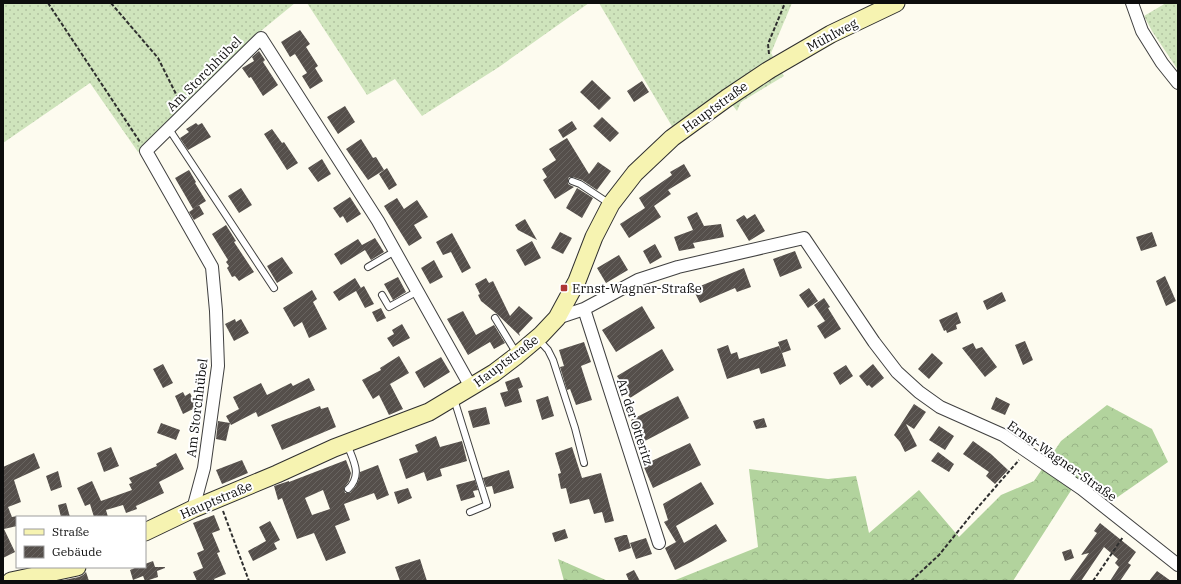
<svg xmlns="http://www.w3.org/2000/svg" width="1181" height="584" font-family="'IBM Plex Serif',serif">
<defs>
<pattern id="grass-dots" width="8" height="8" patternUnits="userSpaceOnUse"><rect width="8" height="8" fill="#cfe4bc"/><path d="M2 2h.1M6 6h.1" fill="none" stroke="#b1c2a0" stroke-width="1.8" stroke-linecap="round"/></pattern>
<pattern id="forest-crowns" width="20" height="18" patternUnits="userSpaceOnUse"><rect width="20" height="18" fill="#b2d39d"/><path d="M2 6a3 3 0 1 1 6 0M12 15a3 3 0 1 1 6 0" fill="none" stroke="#98b486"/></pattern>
<pattern id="building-hatch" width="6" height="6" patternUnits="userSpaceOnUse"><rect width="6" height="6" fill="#554f4b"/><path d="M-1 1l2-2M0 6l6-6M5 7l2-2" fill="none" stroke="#686460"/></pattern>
</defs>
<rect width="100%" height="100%" fill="#fdfbef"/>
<path fill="url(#grass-dots)" d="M3 3H295L256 35 138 152 90 83 3 143Z
M307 3H589L499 67 422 116 395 79 367 95Z
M599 3H792L771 53 784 76 741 102 737 111 727 98 673 128Z
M1166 3H1178V70L1152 31 1144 16Z"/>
<path fill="url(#forest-crowns)" d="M1107 405 1152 429 1168 462 1112 501 1079 478 1013 581H673L758 547 749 469 828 479 856 476 869 533 919 490 959 537 1001 495 1034 481 1061 441Z
M558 559 608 581H564Z"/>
<path fill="url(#building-hatch)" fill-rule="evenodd" d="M300 30 310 44 306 47 318 66 315 68 323 81 310 89 302 76 307 73 295 54 290 57 281 42Z
M259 51 265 60 263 62 278 85 263 96 251 77 249 78 242 68 254 61 252 57Z
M592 80 611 98 599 110 580 92Z
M642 81 649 92 634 102 627 91Z
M345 106 355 122 338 134 327 117Z
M602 117 619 133 610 142 593 126Z
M572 121 577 129 563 138 558 130Z
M196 123 198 125 202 123 211 137 188 150 180 138 189 132 186 129Z
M272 129 282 143 284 142 298 163 287 170 264 134Z
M567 138 589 174 598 162 611 171 597 190 582 180 573 177H569L568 180V184L574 187 555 199 543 180 547 177 542 169 556 160 549 149Z
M361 139 373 158 376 157 384 170 368 180 346 149Z
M322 159 331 174 318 182 308 168Z
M684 164 691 176 668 190 671 194 654 206 661 217 629 238 620 224 645 208 639 198 672 175 670 172Z
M387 168 397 185 389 190 379 174Z
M189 170 196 182 195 183 206 201 193 209 175 178Z
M241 188 252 205 239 213 228 196Z
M577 188 593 198 582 218 566 208Z
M350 197 361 214 347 223 343 216 340 218 333 208Z
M397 198 404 209 417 200 428 217 414 225 422 238 409 246 384 206Z
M199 205 204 214 194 220 189 212Z
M697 212 704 226 721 224 724 237 693 243 695 248 679 251 674 237 693 230 687 217Z
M755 214 765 231 749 241 736 220 744 215 747 219Z
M525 219 537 240 518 230 515 225Z
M226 225 236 241 234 242 254 272 239 281 235 276 232 277 227 268 229 266 226 262 228 260 212 234Z
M560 232 572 238 563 254 551 248Z
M1152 232 1157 246 1141 251 1136 237Z
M452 233 471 268 462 273 451 252 443 255 436 242Z
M375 238 384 252 371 260 365 250 341 265 334 254 358 239 362 245Z
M532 241 541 258 525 266 516 250Z
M655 244 662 257 650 264 643 251Z
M795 251 802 268 780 277 773 259Z
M619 255 628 270 606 283 597 268Z
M282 257 293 273 277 283 267 266Z
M434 260 443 277 430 284 421 268Z
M744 268 751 287 737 292 735 288 700 303 693 289Z
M1165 276 1176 301 1166 306 1156 281Z
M398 277 406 292 393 300 384 284Z
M355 278 361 288 356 291 364 286 374 304 365 308 356 291 339 301 333 292Z
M486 278 489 283 493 281 510 316 519 306 533 318 519 333 520 336 497 314 481 301 478 295 480 294 475 284Z
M809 288 818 301 808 308 799 295Z
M312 290 317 299 313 302 327 329 309 338 302 322 294 327 283 308Z
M1002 292 1006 301 987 310 983 301Z
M824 298 830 307 828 308 841 329 825 339 817 326 825 321 814 305Z
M642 306 655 328 616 352 602 330Z
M381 308 386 318 377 322 372 312Z
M463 311 476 335 494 325 505 343 494 349 490 342 468 355 447 319Z
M957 312 961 323 956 325 957 329 947 333 946 330 944 331 939 320Z
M235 319 236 322 241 319 249 333 234 341 225 324Z
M402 324 410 338 393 347 387 338 394 334 392 330Z
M787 339 791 350 782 353 786 366 761 374 759 368 727 379 717 349 728 345 731 354 737 352 739 359 779 346 782 353 778 342Z
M1025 341 1033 360 1023 365 1015 345Z
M584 342 591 362 581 366 592 400 576 405 570 389 567 390 560 367 564 366 559 350Z
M973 343 976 349 982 347 997 367 985 377 962 348Z
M662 349 674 370 630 398 617 376Z
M932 353 943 363 929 379 918 369Z
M399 356 409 373 390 384 403 409 389 415 379 395 373 399 362 380 381 370 380 368Z
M441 357 450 372 424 388 415 372Z
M163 364 173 383 163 388 153 369Z
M873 364 884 378 872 388 869 385 867 386 859 376Z
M846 365 853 376 840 385 833 373Z
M519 377 523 387 518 389 522 402 505 407 500 393 508 391 505 382Z
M309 378 315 390 258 417 256 412 231 425 226 416 239 409 233 397 261 383 267 395 291 383 293 386Z
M183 392 185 396 190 393 197 407 183 414 175 396Z
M548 396 554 416 542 420 536 400Z
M678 396 689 418 643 442 631 420Z
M996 397 1010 404 1005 415 991 409Z
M914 404 926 412 914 429 906 424 917 446 905 452 900 442 894 435Z
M320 406 321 409 328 407 336 427 282 450 271 425Z
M486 407 490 424 473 428 468 411Z
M764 418 767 427 756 429 753 421Z
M218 421 230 423 226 441 216 439Z
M161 423 180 430 176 440 157 433Z
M939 426 954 436 945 450 929 440Z
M436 436 440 447 462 441 467 461 440 469 442 476 427 481 424 472 406 479 399 459 418 452 415 445Z
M973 441 991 454 1008 470 995 484 986 476 989 472 963 454Z
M690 443 701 465 653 488 643 465Z
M111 447 119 466 104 472 97 453Z
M572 447 582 478 601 473 614 521 605 523 602 512 594 514 589 499 570 504 566 488 561 489 558 474 561 473 555 453Z
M938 452 954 464 949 472 931 461Z
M34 453 40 468 14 480 21 502 8 507 12 517 17 516V526L4 529 15 552 3 558V467Z
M176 453 184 469 159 482 164 493 136 506 137 509 126 513 123 505 106 510 108 517H94L90 504 85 506 77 488 92 481 101 501 132 490 129 484 132 483 129 478 157 466 156 464Z
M242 460 248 473 222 484 216 470Z
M346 460 351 473 349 481 344 488 345 493H350L356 486 359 479 360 472 378 465 389 495 377 500 374 493 344 504 350 520 335 526 346 553 326 561 314 533 297 539 282 498 278 500 274 486 289 481V482ZM323 490 330 509 312 515 305 498Z
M509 470 514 488 494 494 492 486 486 487 483 478Z
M58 471 62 487 51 491 46 476Z
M475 480 478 490 473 491 475 497 461 501 456 485Z
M701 482 714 504 676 526 684 543 716 524 727 541 693 561 675 570 665 548 676 542 664 522 668 520 663 504Z
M408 488 412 498 398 504 394 492Z
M66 503 70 517H61L58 505Z
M214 515 220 530 212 533 220 552 217 553 226 574 214 579 215 581H197L193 572 203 568 197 553 204 550 193 523Z
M270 521 280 540 274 543 277 549 253 561 248 551 266 541 259 527Z
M1100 523 1136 552 1128 563 1131 565 1120 581H1110L1119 567 1115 563 1118 559 1104 547 1081 581H1069L1089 553 1081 555 1097 533 1094 531Z
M565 529 568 538 555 542 552 533Z
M624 535H627L631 548 619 552 614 538Z
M646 538 652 554 636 559 630 543Z
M1071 549 1074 558 1065 561 1062 552Z
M420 559 427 581H400L395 567Z
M153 561 155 567H165V568L157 571 158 577 146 581H145L143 576 133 580 130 570 137 567H145V564Z
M634 570 640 581H629L626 574Z
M1157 571 1171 581H1149Z
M86 572 89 581H59L79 577 83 575Z"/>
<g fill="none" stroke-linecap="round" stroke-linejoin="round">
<g stroke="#404040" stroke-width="8">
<path id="lane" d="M169 129 274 288
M572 181 580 184 610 204
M368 267 395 251
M382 295 389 307 418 291
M495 318 517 354
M537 338 548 350 553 360 575 428 584 463
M454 399 487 505 470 512
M347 444C353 460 363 475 348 489"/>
</g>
<g stroke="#404040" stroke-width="14">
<path id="street" d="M1132 3 1142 31 1162 63 1178 83
M584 309 659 543
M557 318 584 309 638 280 678 267 804 238 874 342 897 372 919 392 940 407 1003 435 1082 489 1178 565
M193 509 204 468 218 366 216 311 212 267 146 151 261 38 378 221 471 387"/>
</g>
<g stroke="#2f2f2f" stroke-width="19">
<path id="secondary" d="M145 532 193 509 277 474 334 448 429 412 494 373 515 357 541 335 557 318 577 281 594 237 611 204 635 173 672 138 727 98 769 70 831 34 896 3
M11 581 77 567"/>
</g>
<path stroke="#2f2f2f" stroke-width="2" stroke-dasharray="4 2" stroke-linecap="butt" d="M48 3 140 142
M111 3 158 58 180 102
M769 54 768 44 785 3
M223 511 249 581
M911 581 939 555 972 514 1019 460
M1093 581 1123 537"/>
<use href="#lane" stroke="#fff" stroke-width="6"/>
<use href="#street" stroke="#fff" stroke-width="12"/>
<use href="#secondary" stroke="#f6f3b1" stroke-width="17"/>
</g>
<rect fill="#ae3634" stroke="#fff" stroke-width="1.5" x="560" y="284" width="8" height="8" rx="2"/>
<g text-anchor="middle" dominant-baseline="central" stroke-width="4" stroke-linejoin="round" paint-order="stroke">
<g font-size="13" fill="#0d0d0d" stroke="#fff">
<text transform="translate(832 35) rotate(-28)">Mühlweg</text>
<text transform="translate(204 74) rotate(-45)">Am Storchhübel</text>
<text transform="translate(715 107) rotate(-36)">Hauptstraße</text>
<text transform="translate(506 361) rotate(-37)">Hauptstraße</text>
<text transform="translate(197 408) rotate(-83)">Am Storchhübel</text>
<text transform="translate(635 422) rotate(72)">An der Otteritz</text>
<text transform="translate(1062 461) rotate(35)">Ernst-Wagner-Straße</text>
<text transform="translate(216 500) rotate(-23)">Hauptstraße</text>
</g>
<g font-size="13" fill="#0d0d0d" stroke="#fff" text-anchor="start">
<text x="572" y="288">Ernst-Wagner-Straße</text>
</g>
</g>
<rect width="1181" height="584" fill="none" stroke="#0d0d0d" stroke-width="8"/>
<rect x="16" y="516" width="130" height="52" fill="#ffffff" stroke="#9e9e9e"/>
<rect x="24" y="529" width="20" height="6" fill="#f6f3b1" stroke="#9e9e9e"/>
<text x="52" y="536" font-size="12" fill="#0d0d0d">Straße</text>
<rect x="24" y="546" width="20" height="12" fill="url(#building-hatch)" stroke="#9e9e9e"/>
<text x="52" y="556" font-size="12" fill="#0d0d0d">Gebäude</text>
</svg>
